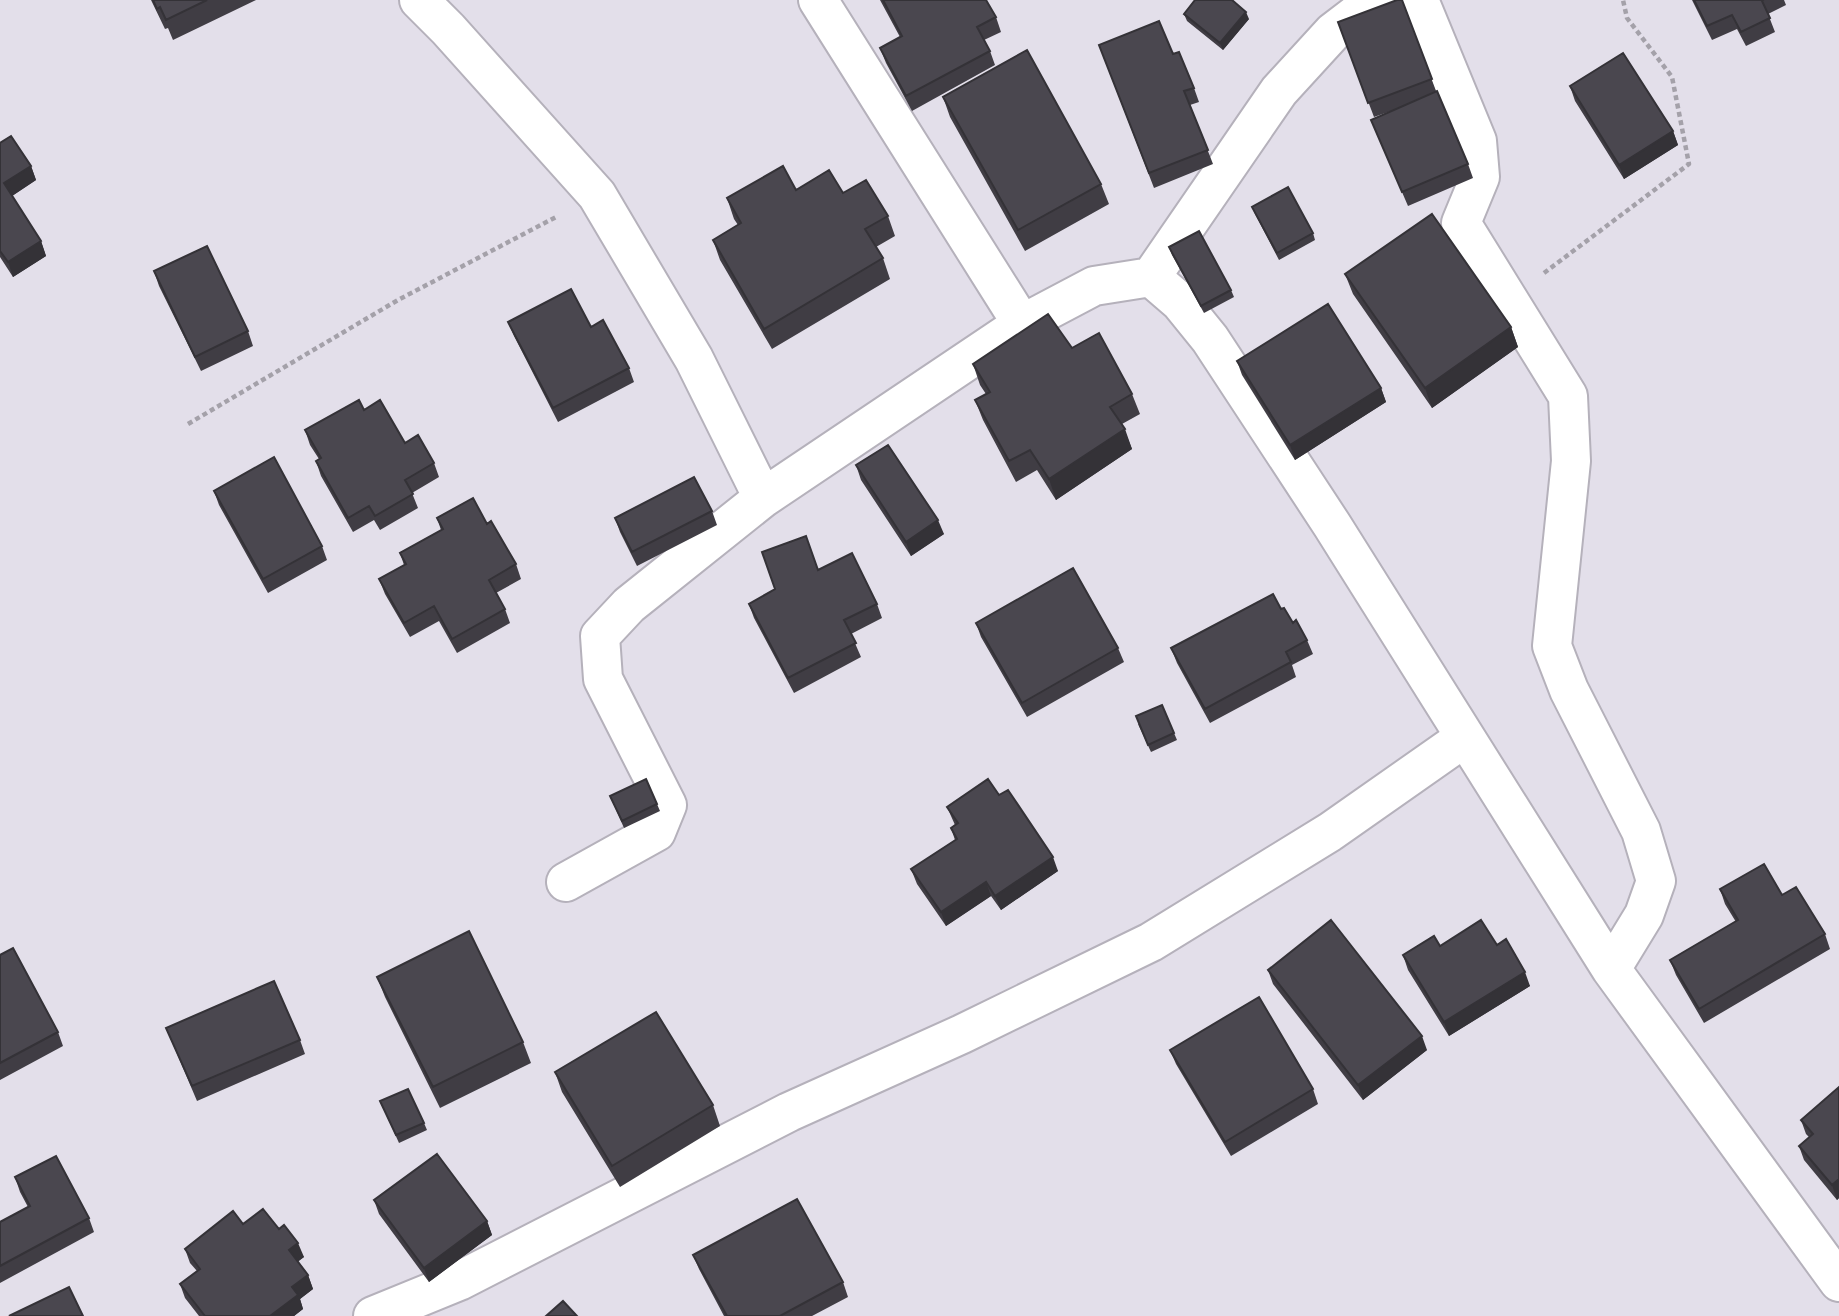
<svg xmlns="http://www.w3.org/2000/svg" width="1839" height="1316" font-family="'Archivo Narrow',sans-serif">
<rect width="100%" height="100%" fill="#e3dfea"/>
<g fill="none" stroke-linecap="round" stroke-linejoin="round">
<g stroke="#b5b1bb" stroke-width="42">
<path id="street" d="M419 0 448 29 597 195 694 359 763 498
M818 0 1022 324
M1419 0 1477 141 1480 177 1461 223 1568 396 1571 461 1552 646 1569 690 1641 831 1656 881 1644 915 1611 969
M1151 277 1279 91 1333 32 1375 0
M566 882 656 832 667 805 603 679 600 636 629 605 763 498 1022 324 1094 286 1151 277 1180 302 1210 339 1332 525 1611 969 1839 1282
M373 1316 459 1281 789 1112 962 1034 1151 942 1330 832 1464 738"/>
</g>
<path stroke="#a4a1a9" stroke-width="4.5" stroke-dasharray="5 3.5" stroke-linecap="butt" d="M1544 273 1689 164 1672 77 1627 18 1623 0
M188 424 398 300 556 217"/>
<use href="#street" stroke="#fff" stroke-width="38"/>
</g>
<path fill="#403d44" d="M151 0H256L173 40 168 28 165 29Z
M880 0H986L996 17 1001 32 984 40 990 51 995 65 912 111 886 63 880 48 900 37Z
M1402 0 1436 91 1468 164 1473 178 1408 206 1371 120 1394 110 1374 117 1338 22Z
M1692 0H1784L1786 5 1768 14 1775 32 1746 46 1737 29 1712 40Z
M1184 14 1249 19 1223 50 1187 21Z
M1099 45 1173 54 1194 88 1199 102 1190 105 1213 164 1154 188Z
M1570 86 1673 131 1678 145 1624 179 1575 101Z
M943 97 1101 184 1109 204 1025 251 950 117Z
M0 143 31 166 36 180 12 196 41 241 46 256 13 277 0 257Z
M796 190 843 193 888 216 895 236 876 247 883 258 890 279 772 349 720 260 713 240 738 225 734 219 727 198Z
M1252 207 1313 233 1315 240 1279 260 1255 214Z
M1169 247 1231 290 1234 297 1204 313 1172 255Z
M154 271 248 331 253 346 201 371 159 286Z
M1345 274 1511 327 1518 347 1432 408 1353 294Z
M508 322 591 327 629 368 634 382 558 422 514 336Z
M1072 348 1132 394 1140 414 1122 424 1132 449 1056 500 1037 470 1016 482 983 420 975 400 986 394 980 385 973 364Z
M1237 361 1381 388 1386 402 1295 460 1242 375Z
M364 410 405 443 434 463 439 477 412 493 418 508 380 530 374 520 353 532 321 476 316 461 319 459 310 445 305 430Z
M856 465 944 534 911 556 861 480Z
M214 491 322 546 327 560 268 593 219 505Z
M712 511 717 525 637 566 620 532 615 518Z
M437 518 487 524 516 564 521 579 496 593 505 609 510 623 457 653 439 621 410 637 385 594 379 579 404 565 400 553 441 530Z
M818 570 877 604 882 618 851 634 861 657 794 693 754 618 749 604Z
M1281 609 1307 640 1313 654 1292 665 1296 677 1210 723 1177 663 1171 648Z
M976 623 1118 648 1124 662 1027 717 981 637Z
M1138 724 1174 733 1177 740 1151 752Z
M999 795 1058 871 1001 910 991 896 946 926 917 884 911 869 955 840 951 828 955 825 947 807Z
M610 796 657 804 660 811 624 828Z
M1720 889 1782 895 1825 934 1830 949 1704 1023 1676 975 1670 960 1736 922 1725 904Z
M1497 945 1530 986 1449 1036 1408 970 1403 955 1440 946Z
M0 955 58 1032 63 1046 0 1080Z
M1268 970 1427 1050 1363 1100 1273 984Z
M377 977 523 1042 531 1063 440 1108 385 997Z
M166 1028 300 1040 305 1054 197 1101Z
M1170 1050 1313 1089 1318 1104 1231 1156 1176 1064Z
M555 1072 713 1105 720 1126 620 1187 562 1092Z
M1839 1087V1198L1837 1200 1804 1160 1799 1146 1809 1137 1806 1134 1801 1120Z
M380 1101 424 1123 427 1130 399 1143Z
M15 1177 89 1218 94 1232 0 1283V1222L28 1207 20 1192Z
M374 1200 487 1221 492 1235 429 1282 379 1214Z
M243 1224 279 1229 304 1257 298 1261 308 1275 313 1289 300 1299 303 1309 294 1316H199L185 1298 180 1284 197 1271 190 1263 185 1249Z
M693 1255 843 1282 848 1297 812 1316H724L699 1269Z"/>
<path fill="#343237" d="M1246 12 1249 19 1223 50 1220 43Z
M1673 131 1678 145 1624 179 1619 165Z
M31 166 36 180 9 198 4 183Z
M41 241 46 256 13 277 8 262Z
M1511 327 1518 347 1432 408 1425 388Z
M1381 388 1386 402 1295 460 1290 445Z
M1125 429 1132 449 1056 500 1049 479Z
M938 520 944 534 911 556 906 542Z
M1053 857 1058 871 1001 910 995 896Z
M986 882 991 896 946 926 941 912Z
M1525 972 1530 986 1449 1036 1444 1022Z
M1422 1036 1427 1050 1363 1100 1358 1085Z
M1839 1179V1198L1837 1200 1832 1185Z
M487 1221 492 1235 429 1282 424 1268Z
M298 1243 304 1257 295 1264 289 1250Z
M308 1275 313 1289 300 1299 303 1309 294 1316H270L292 1287Z"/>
<path fill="#4a474f" stroke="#343237" stroke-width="2" d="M153 0H207L166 20 160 7 157 9Z
M883 0H986L996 17 977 27 990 51 906 96 880 48 902 36Z
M1195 0H1232L1246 12 1220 43 1184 14Z
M1397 0H1402L1432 79 1368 103 1338 22Z
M1694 0H1763L1762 1 1770 18 1741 32 1732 15 1707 26Z
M1159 21 1173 54 1179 52 1194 88 1184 91 1208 150 1149 173 1099 45Z
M1027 50 1101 184 1018 230 943 97Z
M1623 53 1673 131 1619 165 1570 86Z
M1437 91 1468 164 1402 192 1371 120Z
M11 136 31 166 4 183 41 241 8 262 0 251V143Z
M783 166 796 190 829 170 843 193 866 180 888 216 865 229 883 258 764 329 713 240 741 223 727 198Z
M1288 187 1313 233 1277 253 1252 207Z
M1432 214 1511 327 1425 388 1345 274Z
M1199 231 1231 290 1201 306 1169 247Z
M207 246 248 331 195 357 154 271Z
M571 289 591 327 603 320 629 368 553 408 508 322Z
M1328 304 1381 388 1290 445 1237 361Z
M1048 314 1072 348 1099 333 1132 394 1110 407 1125 429 1049 479 1030 450 1009 461 975 400 990 392 973 364Z
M359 400 364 410 380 400 405 443 418 435 434 463 405 480 413 494 375 516 369 506 348 518 316 461 321 458 305 430Z
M888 445 938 520 906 542 856 465Z
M274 457 322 546 263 579 214 491Z
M694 477 712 511 632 552 615 518Z
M473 498 487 524 491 521 516 564 489 580 505 609 452 639 434 606 404 623 379 579 406 564 400 553 443 529 437 518Z
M806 536 818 570 852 553 877 604 844 620 856 643 788 678 749 604 775 589 762 552Z
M1073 568 1118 648 1022 703 976 623Z
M1273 594 1281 609 1284 608 1293 623 1296 620 1307 640 1286 652 1291 662 1205 709 1171 648Z
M1162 705 1174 733 1148 745 1136 716Z
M646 779 657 804 622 821 610 796Z
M988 779 999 795 1008 790 1053 857 995 896 986 882 941 912 911 869 957 839 951 828 958 823 947 807Z
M1764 864 1782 895 1796 887 1825 934 1699 1009 1670 960 1738 920 1720 889Z
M1331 920 1422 1036 1358 1085 1268 970Z
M1481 920 1497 945 1506 939 1525 972 1444 1022 1403 955 1434 936 1440 946Z
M469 931 523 1042 433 1087 377 977Z
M13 948 58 1032 0 1063V955Z
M274 981 300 1040 192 1086 166 1028Z
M1259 997 1313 1089 1225 1142 1170 1050Z
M656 1012 713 1105 612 1166 555 1072Z
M1839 1087V1179L1832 1185 1799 1146 1813 1134 1801 1120Z
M408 1089 424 1123 396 1135 380 1101Z
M437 1154 487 1221 424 1268 374 1200Z
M56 1156 89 1218 0 1266V1222L30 1206 15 1177Z
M797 1199 843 1282 780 1316H727L693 1255Z
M263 1209 279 1229 284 1225 298 1243 289 1250 308 1275 292 1287 298 1295 270 1316H205L180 1284 200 1269 185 1249 233 1211 243 1224Z
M69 1287 83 1316H9Z
M563 1301 577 1316H546Z"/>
</svg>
